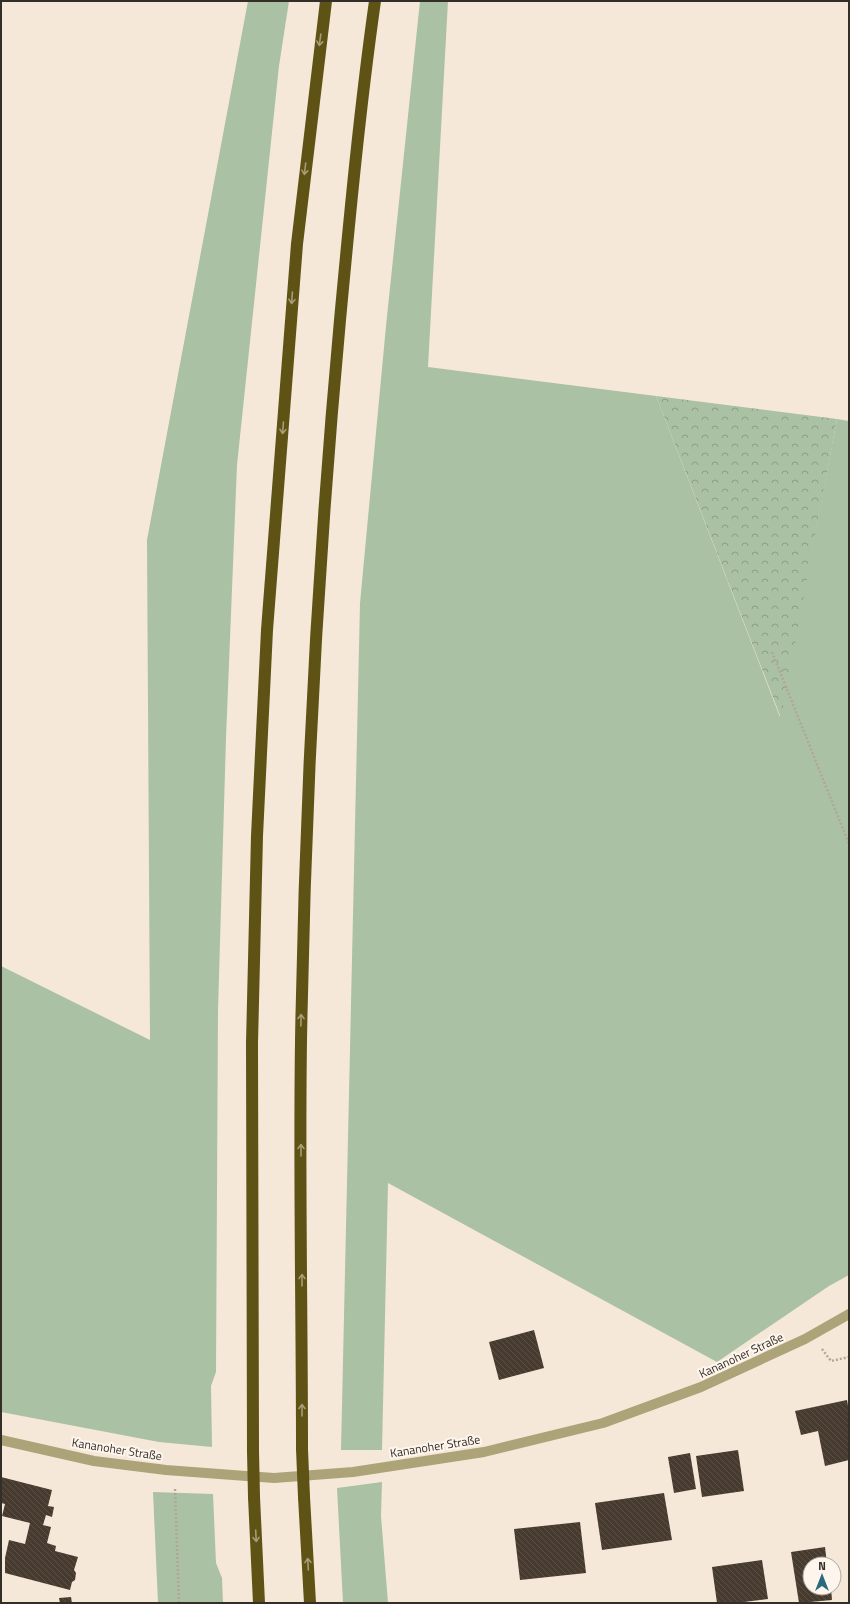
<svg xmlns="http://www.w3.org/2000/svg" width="850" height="1604" font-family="'Titillium Web',sans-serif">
<defs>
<pattern id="forest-crowns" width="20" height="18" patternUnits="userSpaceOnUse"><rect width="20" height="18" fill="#abc1a3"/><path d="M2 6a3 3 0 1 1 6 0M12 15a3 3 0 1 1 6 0" fill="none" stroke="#8c9d85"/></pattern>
<pattern id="building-back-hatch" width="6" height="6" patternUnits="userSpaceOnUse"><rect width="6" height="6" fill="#473b30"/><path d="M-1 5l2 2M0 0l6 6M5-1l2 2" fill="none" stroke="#594f45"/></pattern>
</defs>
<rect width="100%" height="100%" fill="#f5e8d9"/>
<path fill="#abc1a3" d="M248 1H289L279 66 237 465 226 738 218 1011 216 1372 211 1386 212 1447 159 1442 1 1412V966L150 1040 147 540Z
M420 1H448L428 367 656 396 780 717 837 419 849 421V1275L829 1286 717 1362 388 1183 382 1450H341L360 603 386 326Z
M382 1482 381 1516 388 1603H343L337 1488Z
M153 1492 213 1494 216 1563 222 1578 223 1603H158Z"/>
<path fill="url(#forest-crowns)" d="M656 396 837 419 781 718Z"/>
<path fill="url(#building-back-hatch)" d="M534 1330 544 1368 499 1380 489 1342Z
M847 1400 849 1411V1460L825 1466 818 1431 801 1435 795 1411Z
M738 1450 744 1491 702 1497 696 1456Z
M690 1453 696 1489 674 1493 668 1457Z
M1 1477 52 1490 48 1506 54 1507 52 1517 46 1515 43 1525 51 1527 47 1543 56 1546 55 1551 78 1557 74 1570 76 1573 75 1580 72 1582 70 1590 5 1573V1558L9 1540 25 1544 30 1523 2 1516 5 1504 1 1503Z
M664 1493 672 1540 602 1550 595 1503Z
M580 1522 586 1573 520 1580 514 1529Z
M825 1547 827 1564H810V1588H831L832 1600 799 1603 791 1552Z
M762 1560 768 1599 736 1603H717L712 1567Z
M71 1597 72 1603H60L59 1598Z"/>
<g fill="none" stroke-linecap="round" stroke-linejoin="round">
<path stroke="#b0a69a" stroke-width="2.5" stroke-dasharray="2 2" stroke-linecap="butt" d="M772 652 849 844
M822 1349 831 1361 849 1357
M175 1489 179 1603"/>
<path stroke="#ada378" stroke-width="10" d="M1 1440 94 1461 166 1470 274 1478 353 1472 484 1452 603 1423 701 1387 805 1339 849 1314"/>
<path stroke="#5f5215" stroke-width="12" d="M302 1449C302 1313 299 1177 301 1041 305 800 318 559 340 320 350 213 360 107 375 1
M253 1451 252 1043 257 836 267 630 297 244 326 1
M254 1497 259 1603
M304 1497 310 1603"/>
<path stroke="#5f5215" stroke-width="12" d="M302 1449 304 1497
M253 1451 254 1497"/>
</g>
<defs><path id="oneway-shaft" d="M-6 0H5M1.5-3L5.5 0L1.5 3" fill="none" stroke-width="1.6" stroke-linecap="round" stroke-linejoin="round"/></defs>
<g stroke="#a79c76">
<use href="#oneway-shaft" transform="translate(320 40) rotate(98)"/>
<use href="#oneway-shaft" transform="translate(305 169) rotate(97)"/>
<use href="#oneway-shaft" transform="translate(292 298) rotate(94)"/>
<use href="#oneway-shaft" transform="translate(283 428) rotate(94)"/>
<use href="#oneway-shaft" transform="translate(301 1020) rotate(-89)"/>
<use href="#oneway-shaft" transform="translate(301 1150) rotate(-90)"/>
<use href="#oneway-shaft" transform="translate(302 1280) rotate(-90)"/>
<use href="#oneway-shaft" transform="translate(302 1410) rotate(-90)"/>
<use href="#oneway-shaft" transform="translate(256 1536) rotate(87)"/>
<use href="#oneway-shaft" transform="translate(308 1564) rotate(-93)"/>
</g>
<g text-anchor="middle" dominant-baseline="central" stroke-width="4" stroke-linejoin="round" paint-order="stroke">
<g font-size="12" fill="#332e28" stroke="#fef6ed">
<text transform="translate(741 1355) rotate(-25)">Kananoher Straße</text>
<text transform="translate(435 1446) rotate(-9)">Kananoher Straße</text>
<text transform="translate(117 1449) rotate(9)">Kananoher Straße</text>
</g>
</g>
<rect width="850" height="1604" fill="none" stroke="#332e28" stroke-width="4"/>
<g transform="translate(822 1576)"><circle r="19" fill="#fef6ed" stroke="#ada69e"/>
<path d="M0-3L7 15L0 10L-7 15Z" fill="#296a7e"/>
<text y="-6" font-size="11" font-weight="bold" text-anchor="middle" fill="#332e28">N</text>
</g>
</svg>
